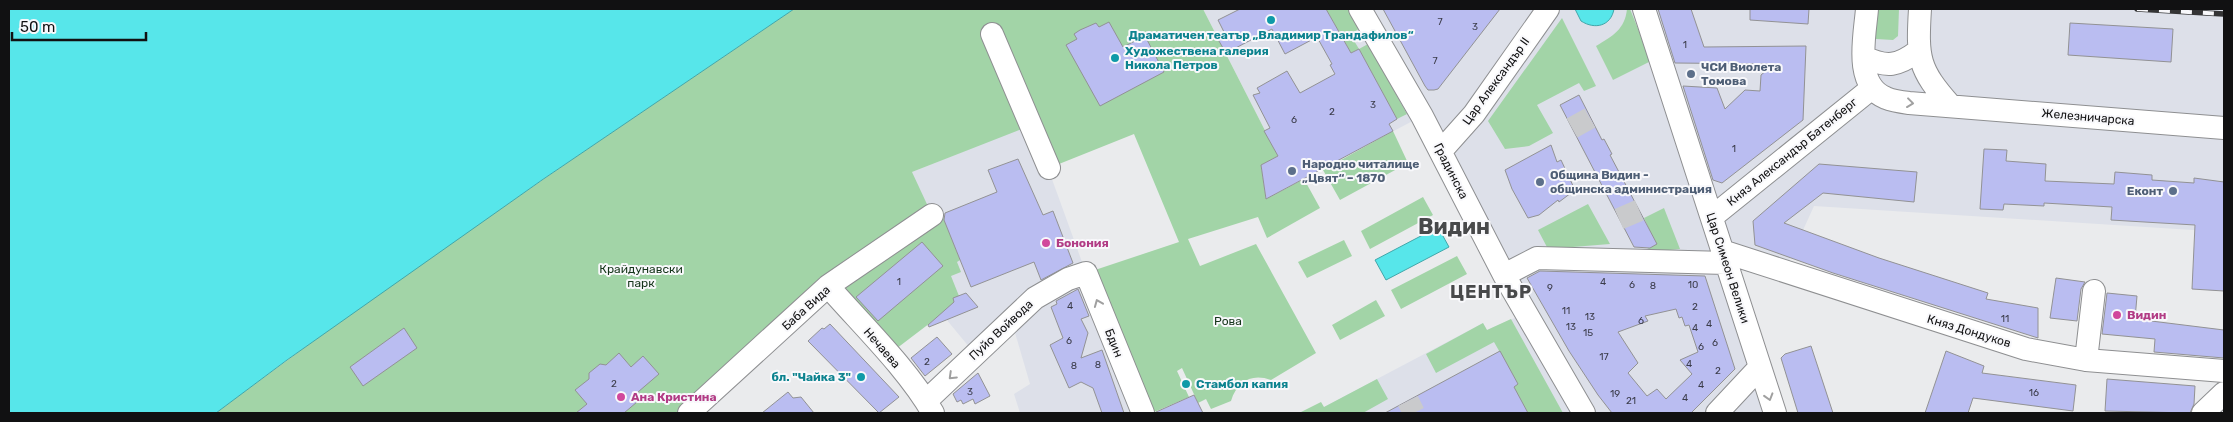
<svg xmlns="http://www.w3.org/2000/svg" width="2233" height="422" font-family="Rubik,sans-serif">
<rect width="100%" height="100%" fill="#eaebed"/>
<path fill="#dde0e9" d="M1203 9H2224V232L1814 206 1784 272 1723 251 1775 413H1326L1324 407 1483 323 1487 330 1526 313 1422 116 1266 199 1261 165 1278 156Z
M1032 124 1086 273 1143 413H1020L1014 394 1030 384 1011 319 975 354 941 313 912 172Z"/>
<path fill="#a2d4a7" d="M794 9H1203L1278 156 1261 165 1266 199 1304 179 1320 208 1267 238 1258 217 1188 239 1200 266 1256 244 1316 353 1271 380C1252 373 1237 381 1231 401L1211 409 1206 399 1198 403 1182 368 1177 371 1189 397 1152 413 1086 273 1179 242 1134 134 1049 168 1032 125 912 172 932 215 942 214 960 260 957 262 961 272 951 276 959 296 953 298 955 304 888 355 828 287 689 413H216C404 272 599 141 794 9Z
M1326 9H1356L1366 25 1350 34 1359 49 1368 44 1407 114 1397 119 1359 49 1351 53Z
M1627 9H1630L1651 61 1613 80 1596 46C1613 36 1625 29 1627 9Z
M1873 9H1899L1898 36 1893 40 1876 39 1872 34Z
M1562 18 1596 86 1584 91 1579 83 1537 105 1553 133 1529 146 1505 149 1488 121Z
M1393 131 1408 163 1340 200 1323 170Z
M1423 197 1433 215 1370 249 1361 231Z
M1588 204 1610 244 1548 249 1538 230Z
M1664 208 1680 249 1640 253 1656 244 1644 218Z
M1344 240 1352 256 1307 278 1298 262Z
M1457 256 1467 274 1401 309 1391 290Z
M1376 300 1385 316 1340 340 1332 325Z
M1511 319 1563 413H1528L1513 387 1518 384 1494 342 1436 373 1426 354 1483 323 1487 330Z
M1377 379 1388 399 1363 413H1299L1321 402 1324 407Z"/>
<path fill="#57e6ea" stroke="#42a6a9" d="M9 9H794L542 180 287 360 216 413H9Z
M1575 9H1614C1611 26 1595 30 1581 21Z
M1438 227 1449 247 1386 280 1375 260Z"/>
<path fill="#babdf1" stroke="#929294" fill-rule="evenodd" d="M1240 9H1326L1351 53 1359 49 1397 119 1389 124 1393 131 1266 199 1261 165 1278 156 1264 131 1270 128 1253 95 1260 93 1257 88 1287 71 1300 93 1335 74 1330 65 1332 64 1317 37 1285 54 1272 29 1226 53 1216 36 1224 32 1218 20Z
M1383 9H1500L1438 89 1434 90H1428L1425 86Z
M1658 9H1691L1704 47 1806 46 1803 120 1722 183 1713 180 1683 86 1717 88 1725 109 1745 90 1760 91 1761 75 1774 64 1675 63Z
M1750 9H1809L1808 24 1750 20Z
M1109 22 1123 47 1145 36 1164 72 1100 106 1066 45 1077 39 1074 34 1080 30 1096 23 1099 27Z
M2070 23 2173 29 2171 62 2068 55Z
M1579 95 1602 140 1604 139 1612 154 1610 155 1657 244 1650 248 1634 247 1560 105Z
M1551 145 1557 162 1561 160 1575 190 1559 202 1558 200 1539 215 1528 218 1512 189 1505 170Z
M1984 149 2007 150 2006 161 2046 164 2045 181 2114 184 2115 172 2152 175V180L2194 183V178L2224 182V291L2192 289 2195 225 2111 220 2112 207 2044 203V206L2004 204 2003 210 1980 209Z
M1018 159 1043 215 1053 211 1073 263 1041 280 1034 262 971 287 944 220 945 213 997 192 988 170Z
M1819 164 1917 172 1914 202 1823 193 1784 223 1879 258 1988 293 1986 299 2038 308V338L1833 273 1755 245 1753 221Z
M922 242 943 266 878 321 856 297Z
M1540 271 1705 276 1735 369 1691 413H1612L1598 395 1569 351 1527 278ZM1676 309 1679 318 1682 317 1685 326 1689 325 1698 352 1680 360 1692 374 1666 399 1657 389 1647 396 1628 373 1638 363 1618 332 1648 321 1645 316Z
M2056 278 2085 282 2081 289 2077 321 2050 318Z
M1078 289 1089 316 1081 319 1088 333 1081 358 1102 350 1124 413H1102L1093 388 1081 382 1069 388 1050 345 1063 338 1051 307 1057 304 1056 301Z
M966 293 978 307 929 327 928 325 954 302 953 298Z
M2107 293 2137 296 2135 319 2224 330V358L2154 352 2155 339 2102 334Z
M830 324 899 397 879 413 808 341 822 328 824 329Z
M404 328 417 348 363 386 350 367Z
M937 337 952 354 925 376 911 358Z
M1811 346 1833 413H1798L1781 358 1785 354Z
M1500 351 1518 384 1514 387 1528 413H1385Z
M1946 351 1984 366 1982 373 2076 385 2073 411 1973 398 1968 413H1925Z
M619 353 631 367 643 356 659 374 638 392 640 395 635 400 637 402 624 413H576L587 404 575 390 589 379V373L600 364 606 365Z
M978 373 990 396 975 404 973 399 963 404 961 400 957 402 953 394Z
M2107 379 2195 386 2194 404 2190 413 2105 411Z
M788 392 793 398 801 397 814 413H762Z
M1194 395 1203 413H1156V412Z"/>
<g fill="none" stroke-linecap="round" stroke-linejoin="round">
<path stroke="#c9cacc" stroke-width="22" stroke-dasharray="22 11" stroke-linecap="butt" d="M1572 128 1590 118
M1619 219 1640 210
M1408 401 1414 413"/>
<g stroke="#8e8f91" stroke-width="24">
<path id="minor" d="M1360 9 1422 116 1504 275 1584 413
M1644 9 1775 413
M1867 9C1865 35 1853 85 1886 98 1893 101 1901 102 1909 103L2224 128
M1920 9C1917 58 1918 69 1951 106
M992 34 1049 168
M1864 57C1887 68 1898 66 1918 51
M1441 151 1474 114 1548 9
M1712 217 1872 88
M1722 251 2026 349 2086 360 2224 371
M1504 275 1537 258 1726 263
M828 286C863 326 907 368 933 413
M2086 360 2094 291
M926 401 1035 298 1068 279 1086 273 1143 413
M689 413 828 286 932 215
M1717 413 1760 367
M2203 413 2224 393"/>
</g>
<use href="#minor" stroke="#fff" stroke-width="22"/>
<g stroke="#343435" stroke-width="5.5">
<path id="rail" d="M2137 9 2224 14"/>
</g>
<use href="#rail" stroke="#f8f8fb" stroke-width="4" stroke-dasharray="11" stroke-linecap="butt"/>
</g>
<defs><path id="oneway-chevron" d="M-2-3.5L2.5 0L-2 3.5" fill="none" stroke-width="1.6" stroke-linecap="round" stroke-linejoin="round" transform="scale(1.25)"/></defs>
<g stroke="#a0a0a0">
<use href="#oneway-chevron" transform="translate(1910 103) rotate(7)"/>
<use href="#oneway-chevron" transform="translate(1098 303) rotate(-112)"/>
<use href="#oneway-chevron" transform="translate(952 376) rotate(136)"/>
<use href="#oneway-chevron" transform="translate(1769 397) rotate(73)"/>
</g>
<g fill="#0f9aa8" stroke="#f8f8fb" stroke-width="2">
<circle cx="1271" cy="20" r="5"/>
<circle cx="1115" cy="58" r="5"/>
<circle cx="861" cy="377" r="5"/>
<circle cx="1186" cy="384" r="5"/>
</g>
<g fill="#5c6f8a" stroke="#f8f8fb" stroke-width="2">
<circle cx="1691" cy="74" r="5"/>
<circle cx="1292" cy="171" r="5"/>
<circle cx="1540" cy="182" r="5"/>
<circle cx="2173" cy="191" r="5"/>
</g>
<g fill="#d1479c" stroke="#f8f8fb" stroke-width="2">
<circle cx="1046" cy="243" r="5"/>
<circle cx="2117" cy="315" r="5"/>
<circle cx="621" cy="397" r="5"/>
</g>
<g text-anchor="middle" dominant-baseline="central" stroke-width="4" stroke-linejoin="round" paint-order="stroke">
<g font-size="10" fill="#3b3c4a">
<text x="1440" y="22">7</text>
<text x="1475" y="27">3</text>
<text x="1685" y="45">1</text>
<text x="1435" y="61">7</text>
<text x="1373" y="105">3</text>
<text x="1332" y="112">2</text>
<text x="1294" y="120">6</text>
<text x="1734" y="149">1</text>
<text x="899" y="282">1</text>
<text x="1603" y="282">4</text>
<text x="1632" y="285">6</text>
<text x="1693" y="285">10</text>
<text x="1653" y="286">8</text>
<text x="1550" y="288">9</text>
<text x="1070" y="306">4</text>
<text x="1695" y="307">2</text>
<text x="1566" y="311">11</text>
<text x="1590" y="317">13</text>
<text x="2005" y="319">11</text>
<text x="1641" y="321">6</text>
<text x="1709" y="324">4</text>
<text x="1571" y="327">13</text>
<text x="1695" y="328">4</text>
<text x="1588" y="333">15</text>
<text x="1069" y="341">6</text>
<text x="1715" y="343">6</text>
<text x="1701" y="347">6</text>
<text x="1604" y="357">17</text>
<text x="927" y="362">2</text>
<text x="1689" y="364">4</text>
<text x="1098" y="365">8</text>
<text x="1074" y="366">8</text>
<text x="1718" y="371">2</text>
<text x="614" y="384">2</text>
<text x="1701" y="385">4</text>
<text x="970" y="392">3</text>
<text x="2034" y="393">16</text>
<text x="1615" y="394">19</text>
<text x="1685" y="398">4</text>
<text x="1631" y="401">21</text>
</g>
<g font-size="12" font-weight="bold" fill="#0d838f" stroke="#f8f8fb" text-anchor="start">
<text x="1271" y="35" text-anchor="middle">Драматичен театър „Владимир Трандафилов“</text>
<text x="1125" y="51">Художествена галерия<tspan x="1125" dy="14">Никола Петров</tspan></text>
<text x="851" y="377" text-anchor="end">бл. "Чайка 3"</text>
<text x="1196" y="384">Стамбол капия</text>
</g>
<g font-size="12" font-weight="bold" fill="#4e5e75" stroke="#f8f8fb" text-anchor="start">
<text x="1701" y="67">ЧСИ Виолета<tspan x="1701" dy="14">Томова</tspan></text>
<text x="1302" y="164">Народно читалище<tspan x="1302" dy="14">„Цвят“ – 1870</tspan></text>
<text x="1550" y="175">Община Видин -<tspan x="1550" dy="14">общинска администрация</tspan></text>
<text x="2163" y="191" text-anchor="end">Еконт</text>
</g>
<g font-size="12" fill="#111112" stroke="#f8f8fb">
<text transform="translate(1496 81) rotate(-54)">Цар Александър II</text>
<text transform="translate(2088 117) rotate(5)">Железничарска</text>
<text transform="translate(1792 152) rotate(-39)">Княз Александър Батенберг</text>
<text transform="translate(1451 171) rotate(63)">Градинска</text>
<text transform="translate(1728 268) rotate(72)">Цар Симеон Велики</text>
<text transform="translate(806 308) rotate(-42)">Баба Вида</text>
<text transform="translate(1001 330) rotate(-43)">Пуйо Войвода</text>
<text transform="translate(1969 331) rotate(17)">Княз Дондуков</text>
<text transform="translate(1114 343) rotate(68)">Бдин</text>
<text transform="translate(882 348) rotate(49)">Нечаева</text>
</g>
<g font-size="12" font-weight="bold" fill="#b23c85" stroke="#f8f8fb" text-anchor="start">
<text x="1056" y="243">Бонония</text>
<text x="2127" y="315">Видин</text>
<text x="631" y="397">Ана Кристина</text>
</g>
<g font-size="12" fill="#15351a" stroke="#f8f8fb">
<text x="641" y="269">Крайдунавски<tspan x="641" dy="14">парк</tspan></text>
<text x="1228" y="321">Рова</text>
</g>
<g font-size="18" font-weight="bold" letter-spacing="1" fill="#48494b" stroke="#f8f8fb">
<text x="1491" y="292">ЦЕНТЪР</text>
</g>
<g font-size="22" font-weight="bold" fill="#48494b" stroke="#f8f8fb">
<text x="1454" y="226">Видин</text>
</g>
</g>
<rect width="2233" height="422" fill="none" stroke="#111112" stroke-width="20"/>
<path d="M12 32v8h134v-8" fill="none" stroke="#111112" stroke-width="2.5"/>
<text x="20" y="32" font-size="15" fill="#111112" stroke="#f8f8fb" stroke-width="4" paint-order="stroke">50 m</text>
</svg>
